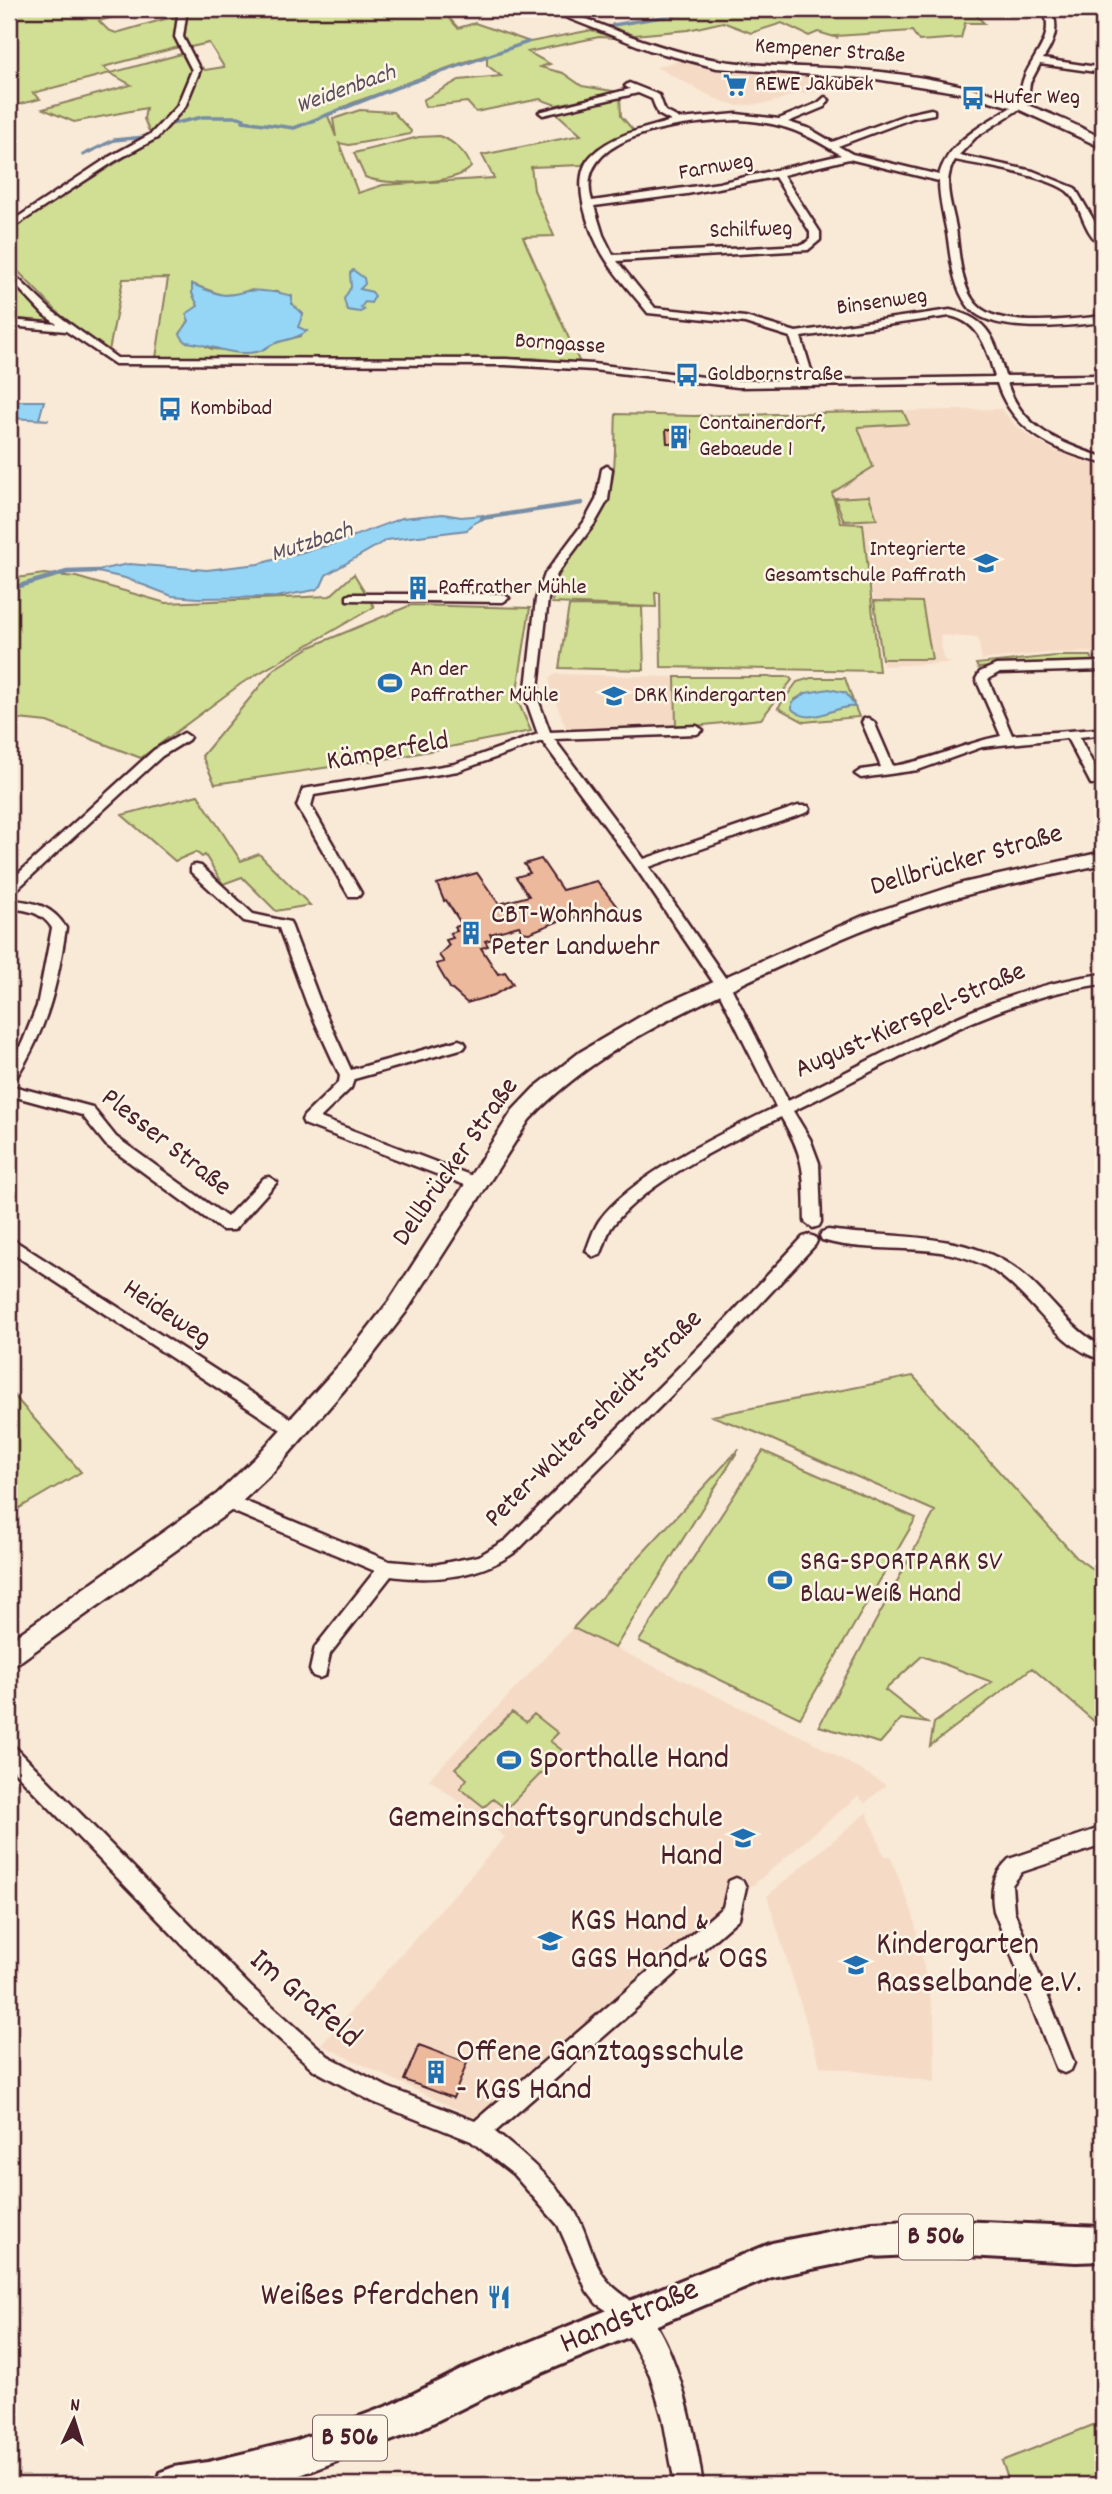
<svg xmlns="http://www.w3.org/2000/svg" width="1112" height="2494" font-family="Dekko,sans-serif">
<rect width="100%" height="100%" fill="#f9e9d7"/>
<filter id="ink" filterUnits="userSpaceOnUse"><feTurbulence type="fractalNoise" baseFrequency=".0143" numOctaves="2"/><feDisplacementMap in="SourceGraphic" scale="14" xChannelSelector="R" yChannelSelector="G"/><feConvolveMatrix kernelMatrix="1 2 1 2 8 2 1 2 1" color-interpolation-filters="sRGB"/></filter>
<g filter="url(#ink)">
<path fill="#f5dbc6" d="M682 60 729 69 811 75 821 91 796 94 770 103 738 106 716 99 656 67Z
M1002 409 1014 424 1032 438 1055 451 1103 467V652L1048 653 982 660 978 638 940 635 943 659 951 663 883 666 863 524 841 523 832 493 873 467 857 427 908 424 903 411Z
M556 674 675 677 676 728 567 730 551 690 550 678Z
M573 1628 811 1741 886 1785 865 1803 858 1796 477 2119 321 2045 505 1837 429 1779Z
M867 1812 884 1856H890L913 1914 934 2016 935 2082 820 2066 767 1896Z"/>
<path fill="#d0df93" stroke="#8d7f5f" stroke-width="2" fill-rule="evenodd" d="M9 9H142L99 21 108 30 116 33 179 15 174 34 179 47 103 67 111 73 185 53 193 70 179 106 151 136 144 119 146 108 74 122 43 109 131 85 110 73 33 93 40 99 9 107Z
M186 9H441L458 28 475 23 530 42 592 30 614 38 599 37 528 52 550 64 540 67 563 73 582 86 619 92 556 105 540 99 476 112 467 102 425 107 423 100 459 80 501 76 487 65V55C450 66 414 80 378 94 360 100 344 105 328 116L336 137 333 119 360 110 393 112 411 131 410 134 349 145 339 143 358 193 383 185 494 178 482 155 581 135 555 112 620 96 621 116 633 130 597 148 582 165 531 167 534 190 554 236 523 237 580 363 533 358H156L168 278 123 279 109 351 68 323 9 262V230L164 133 198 67 197 63 205 70 224 67 209 43 186 48 181 30 186 25 184 24ZM192 284 222 295 240 294 249 290 270 293 278 291 303 314 297 327 300 336 275 343 255 352 212 349 180 334 199 306 192 293Z
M686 9H970L984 23H965L961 38 919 41 912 31 835 36 838 38 818 32 809 36 782 23 751 33 723 22 688 30 634 35 609 26 692 12Z
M439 136C452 140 468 154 471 167 457 185 384 186 365 177L354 153 419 137Z
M9 281 56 322 9 318Z
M903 411 909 424 858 427 873 467 832 493 841 523 863 524 879 671 661 667 660 593H655L656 607 552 603C555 562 590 536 606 500 618 475 614 441 616 414L694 416Z
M869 496 877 519 844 521 835 498Z
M44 574 76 577 166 603 330 596 354 574 374 607 242 683 141 758 47 722 9 718V579Z
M874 601 922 602 932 659H882Z
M411 605 530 608 516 697 531 731 404 756 215 784 202 756 274 669 310 647Z
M569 606 642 607 644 670 559 668Z
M1056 656H1091L1094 664 1046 663 978 668 976 664Z
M675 677H789L792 680 761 719 676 728Z
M811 678H845L854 704 844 692 806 693 794 700V711L815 716 849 706 855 707 859 717 804 722 778 708 797 682Z
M198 795 241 861 259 854 310 905 276 911 242 877 223 884 205 855 202 857 196 852 175 861 122 815Z
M913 1376 1076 1557 1103 1577V1718L1096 1723 1032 1668 930 1746 934 1723 992 1682 922 1656 885 1690 927 1723 901 1719 880 1743 819 1726 935 1511 755 1432 712 1416Z
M9 1390 81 1472 9 1514Z
M739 1449 615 1648 573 1628Z
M763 1451 916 1518 800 1718 639 1641Z
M512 1712 526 1722 534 1714 558 1733 550 1741 563 1751 506 1809 493 1799 484 1807 460 1788 467 1779 455 1768Z
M1093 2425 1103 2438V2485H1010L1002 2461Z"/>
<path fill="#95d6f7" stroke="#778da5" stroke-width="2" d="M353 270 364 278 365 284 360 289 372 292 375 296 371 303 365 302 361 307 364 310 360 312 347 310 344 299 351 287 350 273Z
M192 284C202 288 214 294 225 295 233 295 239 293 247 291 256 289 283 293 292 296V304L303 314 298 327 307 331C297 339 287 339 276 343 269 345 263 351 256 352 232 357 207 343 185 342L180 334 189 321 186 314 198 306 192 293Z
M9 401H44L39 419 49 420 9 418Z
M443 514 461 517 484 515 487 517 474 523 467 530 387 540 326 575 321 586 315 590 276 597 198 598 172 596 125 578 93 571 129 564 207 570 258 564 333 544 402 518Z
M829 689 846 693 855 707C834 704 812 728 792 709V703L806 693Z"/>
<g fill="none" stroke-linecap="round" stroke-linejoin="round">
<path stroke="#778da5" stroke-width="3.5" d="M613 25 711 9
M171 124 203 117H239L244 119 243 121 294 128 395 88 528 42
M83 155 114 140 145 137"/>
<path stroke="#778da5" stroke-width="4.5" d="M482 518 582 503
M9 589 67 572 98 571"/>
</g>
<path fill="#ecb99d" stroke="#4a1f2b" stroke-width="2" d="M666 430H691L692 443H667Z
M541 859 562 890 597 881 618 908 559 921 529 933 522 932 519 926 490 934 493 939 485 941 488 946 481 948 498 974 505 972 513 984 494 995 467 1003 450 988 436 964 444 962 439 955 449 945 446 940 453 938 450 933 457 931 455 927 462 925 446 900 444 901 437 884 477 873 499 904 529 896 516 877 530 873 524 864Z
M419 2045 467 2063 453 2098 404 2080Z"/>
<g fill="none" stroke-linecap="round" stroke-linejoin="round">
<g stroke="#4a1f2b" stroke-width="5">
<path id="minor" d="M179 9H187L183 37 200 70 185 107 157 138 115 161 9 230V223L109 157 151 134 177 106 192 70 175 37Z
M1043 9H1051C1060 28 1054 42 1043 59L1103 68V73L1040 64 1030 83 1027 104 976 137 959 155 1033 171 1075 188 1103 236V245C1083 236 1082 203 1067 191 1044 175 984 166 955 160 941 182 952 205 956 228 959 251 960 287 977 305 1000 330 1072 319 1103 316V322C1070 326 990 336 968 306 954 288 951 262 948 239 945 220 939 201 939 181L849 159 783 175 820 232V240L808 250 617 261 655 308 745 317 796 332 950 310C990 319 995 340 1005 376L1103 375V381L1007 383C1022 429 1060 443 1103 457V463C1057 452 1012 431 997 383L738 387 593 370 506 365 115 364 66 331 9 326V320L57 324 44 315 9 278V270L52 311 117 358 506 359 593 364 738 381 804 380 790 337 745 323 648 313C634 295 617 278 605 258 590 234 567 177 593 154 614 134 644 129 671 121L658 114 652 99 638 93 543 115 539 112 630 89 625 86 629 83 659 95 665 111 680 119 737 114 779 119 818 103 825 97 829 100 824 107 788 122 810 129 832 142 908 114 931 109 934 110V114L913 118 838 146 852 154 939 175C950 137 991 122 1020 101 1021 93 1021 85 1024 78 1034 53 1056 37 1043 9ZM737 120C782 122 803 132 841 155L719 183 592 201C571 131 692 122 737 120ZM775 177 810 232V239L803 245 613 255 603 235 594 206 687 194ZM950 316C981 323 987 349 995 377L814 380 801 337Z
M607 466 612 469 608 500 595 523 557 574 548 599 537 697 550 732 697 726 703 730 697 734 554 739 644 859 798 806H808L810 809 808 812 649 867 730 985 788 1101C889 1053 989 988 1103 974V984C992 998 893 1063 793 1111L810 1139 819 1163 821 1222 819 1226 813 1228 805 1222C804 1175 806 1159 781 1117 730 1142 648 1180 613 1225 606 1234 605 1246 600 1255L594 1257 586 1251C590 1241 593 1230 599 1221 630 1176 726 1131 776 1107L716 986 636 868 542 741 458 771 314 795 311 806 361 893 359 896H349L297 806 303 789 455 764 538 734 525 697 536 599 545 574 584 522 596 500 602 469Z
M351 594H503L509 598 503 602 347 600V596Z
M1103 662V670L998 673 988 679 1012 735 1097 729V735L1079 737 1102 781 1101 784H1091L1067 738 982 747 918 770 861 778 855 774 861 770 881 767 862 722 864 719 868 718 874 722 893 766C930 761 964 743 1001 736L976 679 980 672 996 665Z
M184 733 190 737 188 740 162 756 14 892 9 893V882L154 750Z
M196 865 201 866 253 914 290 922 321 1004 351 1070 459 1040 464 1042 466 1045 464 1048 354 1079 351 1088 320 1118 483 1180 486 1184 483 1188H473L304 1124 302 1120 304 1116 339 1082 340 1076 307 1004 279 928 244 921 191 872V866Z
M9 900C33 901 53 906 66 928 57 987 47 1030 14 1081L9 1082V1066L23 1041 37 1006 52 928C42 912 27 910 9 908Z
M9 1085 92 1107 116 1137 227 1217 264 1178 269 1177 277 1182 234 1230H222L106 1145 82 1115 9 1095Z
M828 1230C891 1239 967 1230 1020 1272 1049 1295 1069 1329 1103 1347V1360C1050 1345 1028 1283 977 1262 928 1241 872 1255 822 1240L820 1236 822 1232Z
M809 1235 815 1237 817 1241 815 1245 734 1332 518 1550C482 1577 435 1582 391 1576L330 1654 325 1676 319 1678 313 1676 310 1670 315 1647 375 1571 220 1506 217 1501 220 1496 226 1494 232 1496 389 1561 434 1565 479 1556 506 1540 722 1324 803 1237Z
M9 1237 301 1425 303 1430 301 1435H289L9 1251Z
M9 1746 16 1748 251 1987 328 2056 387 2087 475 2121 723 1907 729 1881 736 1878 743 1881 746 1887 739 1918 495 2132C523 2154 552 2179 573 2209 587 2229 590 2258 605 2278 616 2293 636 2300 643 2316L640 2324 632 2327 597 2304 587 2291 558 2225 513 2174 471 2141 373 2102 314 2070 237 2001 9 1766Z
M1103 1827V1845L1022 1872 1012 1885 1014 1911 1074 2063 1071 2070 1064 2073 1057 2070 994 1911C990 1890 993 1874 1009 1859Z"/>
</g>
<g stroke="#4a1f2b" stroke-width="5">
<path id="tertiary" d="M632 2302C675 2320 697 2443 703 2485H675L663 2418 650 2375 618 2316 622 2306Z"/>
</g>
<g stroke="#4a1f2b" stroke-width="5">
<path id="secondary" d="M545 9H561C612 29 663 51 717 60 764 68 812 66 860 70 946 77 1027 98 1103 139V148L1018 109 962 93 876 79 717 68 649 50Z
M1103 852V864C1045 877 985 888 928 906 859 928 793 960 727 991 654 1026 585 1060 529 1120L406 1312 358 1374 273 1472 235 1508 18 1663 9 1666V1641L217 1494 255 1458 342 1362 390 1300 513 1110 534 1088 580 1052 655 1008 863 916 963 883Z"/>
</g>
<g stroke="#4a1f2b" stroke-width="6">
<path id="primary" d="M931 2220 1103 2227V2261L1076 2262 931 2254 872 2257 772 2277 489 2395 414 2432 295 2477 261 2485H156L161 2472 174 2467 208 2462 295 2441 393 2404 463 2369 772 2243 872 2223Z"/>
</g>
<use href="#minor" fill="#fcf5e5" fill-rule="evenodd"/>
<use href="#tertiary" fill="#fcf5e5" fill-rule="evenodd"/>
<use href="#secondary" fill="#fcf5e5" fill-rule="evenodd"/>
<use href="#primary" fill="#fcf5e5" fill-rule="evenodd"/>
</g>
</g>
<defs>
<g id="supermarket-bare" transform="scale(1.89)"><path d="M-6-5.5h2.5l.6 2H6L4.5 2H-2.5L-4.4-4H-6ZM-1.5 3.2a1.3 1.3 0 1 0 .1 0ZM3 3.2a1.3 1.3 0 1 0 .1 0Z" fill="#1f6fb2" stroke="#fcf5e5" stroke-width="2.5" paint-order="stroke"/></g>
<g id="bus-bare" transform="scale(1.89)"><path d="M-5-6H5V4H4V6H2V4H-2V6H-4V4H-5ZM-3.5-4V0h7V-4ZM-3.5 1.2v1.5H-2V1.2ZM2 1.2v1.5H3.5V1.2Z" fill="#1f6fb2" stroke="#fcf5e5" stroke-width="2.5" paint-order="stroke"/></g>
<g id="building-bare" transform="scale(1.89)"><path d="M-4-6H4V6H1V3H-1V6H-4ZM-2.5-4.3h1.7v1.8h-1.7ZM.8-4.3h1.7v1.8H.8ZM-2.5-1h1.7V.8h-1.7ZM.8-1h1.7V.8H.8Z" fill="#1f6fb2" stroke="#fcf5e5" stroke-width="2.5" paint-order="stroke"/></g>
<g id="school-bare" transform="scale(1.89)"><path d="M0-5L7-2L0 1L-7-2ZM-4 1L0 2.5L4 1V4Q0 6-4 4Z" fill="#1f6fb2" stroke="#fcf5e5" stroke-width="2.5" paint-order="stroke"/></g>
<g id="stadium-bare" transform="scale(1.89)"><path d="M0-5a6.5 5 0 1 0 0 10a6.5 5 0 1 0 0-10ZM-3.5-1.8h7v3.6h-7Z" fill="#1f6fb2" stroke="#fcf5e5" stroke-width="2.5" paint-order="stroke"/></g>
<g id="restaurant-bare" transform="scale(1.89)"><path d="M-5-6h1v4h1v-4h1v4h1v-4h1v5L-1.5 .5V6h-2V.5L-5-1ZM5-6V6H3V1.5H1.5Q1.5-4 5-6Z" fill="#1f6fb2" stroke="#fcf5e5" stroke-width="2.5" paint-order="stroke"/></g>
</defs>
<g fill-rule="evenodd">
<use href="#supermarket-bare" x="735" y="85"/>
<use href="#bus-bare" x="973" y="98"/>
<use href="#bus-bare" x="687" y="375"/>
<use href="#bus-bare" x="170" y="409"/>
<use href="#building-bare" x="679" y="437"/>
<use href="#school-bare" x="986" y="563"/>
<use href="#building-bare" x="418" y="588"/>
<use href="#stadium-bare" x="390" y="683"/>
<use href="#school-bare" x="614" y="696"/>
<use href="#building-bare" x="471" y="933"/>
<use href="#stadium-bare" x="780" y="1580"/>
<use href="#stadium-bare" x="509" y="1760"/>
<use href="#school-bare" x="743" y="1838"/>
<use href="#school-bare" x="550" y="1941"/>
<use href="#school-bare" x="856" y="1965"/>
<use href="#building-bare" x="436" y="2072"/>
<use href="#restaurant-bare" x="499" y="2297"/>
</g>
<g text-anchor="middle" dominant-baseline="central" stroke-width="5" stroke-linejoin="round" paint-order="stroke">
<g font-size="23" fill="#4a1f2b" stroke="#fcf5e5">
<text transform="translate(830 52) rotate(4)">Kempener Straße</text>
<text transform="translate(716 168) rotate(-10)">Farnweg</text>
<text transform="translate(751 231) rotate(-2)">Schilfweg</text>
<text transform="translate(882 303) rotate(-8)">Binsenweg</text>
<text transform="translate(560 345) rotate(4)">Borngasse</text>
</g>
<g font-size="23" fill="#4a1f2b" stroke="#fcf5e5" text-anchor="start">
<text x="755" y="85">REWE Jakubek</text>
<text x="993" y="98">Hufer Weg</text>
<text x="707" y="375">Goldbornstraße</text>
<text x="190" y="409">Kombibad</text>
<text x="699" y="424">Containerdorf,<tspan x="699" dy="26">Gebaeude 1</tspan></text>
<text x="966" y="550" text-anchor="end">Integrierte<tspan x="966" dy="26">Gesamtschule Paffrath</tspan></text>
<text x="438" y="588">Paffrather Mühle</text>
<text x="410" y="670">An der<tspan x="410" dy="26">Paffrather Mühle</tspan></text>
<text x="634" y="696">DRK Kindergarten</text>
</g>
<g font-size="24" font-style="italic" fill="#5d4d5e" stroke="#fcf5e5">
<text transform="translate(346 90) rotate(-20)">Weidenbach</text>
<text transform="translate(312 543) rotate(-18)">Mutzbach</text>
</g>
<g fill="#fcf5e5" stroke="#7f5f63" stroke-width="2">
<rect x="899" y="2214.5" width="74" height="45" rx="5"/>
<rect x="313" y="2415.5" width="74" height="45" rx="5"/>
</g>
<g font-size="26" font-weight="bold" fill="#4a1f2b">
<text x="936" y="2237">B 506</text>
<text x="350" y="2438">B 506</text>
</g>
<g font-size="28" fill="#4a1f2b" stroke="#fcf5e5">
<text transform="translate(388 753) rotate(-10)">Kämperfeld</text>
<text transform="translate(967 862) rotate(-16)">Dellbrücker Straße</text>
<text transform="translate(911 1022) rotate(-24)">August-Kierspel-Straße</text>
<text transform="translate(165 1144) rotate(38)">Plesser Straße</text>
<text transform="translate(457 1163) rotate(-55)">Dellbrücker Straße</text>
<text transform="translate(166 1315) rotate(34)">Heideweg</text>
<text transform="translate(595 1420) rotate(-45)">Peter-Walterscheidt-Straße</text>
</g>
<g font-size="28" fill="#4a1f2b" stroke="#fcf5e5" text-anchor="start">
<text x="491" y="917">CBT-Wohnhaus<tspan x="491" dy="32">Peter Landwehr</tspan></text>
<text x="800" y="1564">SRG-SPORTPARK SV<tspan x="800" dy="32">Blau-Weiß Hand</tspan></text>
</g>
<g font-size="33" fill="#4a1f2b" stroke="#fcf5e5" text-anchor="start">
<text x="529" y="1760">Sporthalle Hand</text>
<text x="723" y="1819" text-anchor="end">Gemeinschaftsgrundschule<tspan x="723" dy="38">Hand</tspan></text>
<text x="570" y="1922">KGS Hand &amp;<tspan x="570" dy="38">GGS Hand &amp; OGS</tspan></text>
<text x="876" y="1946">Kindergarten<tspan x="876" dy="38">Rasselbande e.V.</tspan></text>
<text x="456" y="2053">Offene Ganztagsschule<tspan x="456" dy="38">- KGS Hand</tspan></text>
<text x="479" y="2297" text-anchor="end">Weißes Pferdchen</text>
</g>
<g font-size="33" fill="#4a1f2b" stroke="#fcf5e5">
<text transform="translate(304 2000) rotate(40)">Im Grafeld</text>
<text transform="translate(630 2318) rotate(-23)">Handstraße</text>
</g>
</g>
<rect width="1112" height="2494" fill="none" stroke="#fcf5e5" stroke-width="35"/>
<rect x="18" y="18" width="1077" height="2459" fill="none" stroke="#4a1f2b" stroke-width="2.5" filter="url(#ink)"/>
<g transform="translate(74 2420) rotate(4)" stroke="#fcf5e5" stroke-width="5" paint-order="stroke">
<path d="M0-5L12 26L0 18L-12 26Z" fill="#4a1f2b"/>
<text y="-10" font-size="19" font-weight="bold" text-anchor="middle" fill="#4a1f2b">N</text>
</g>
</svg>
